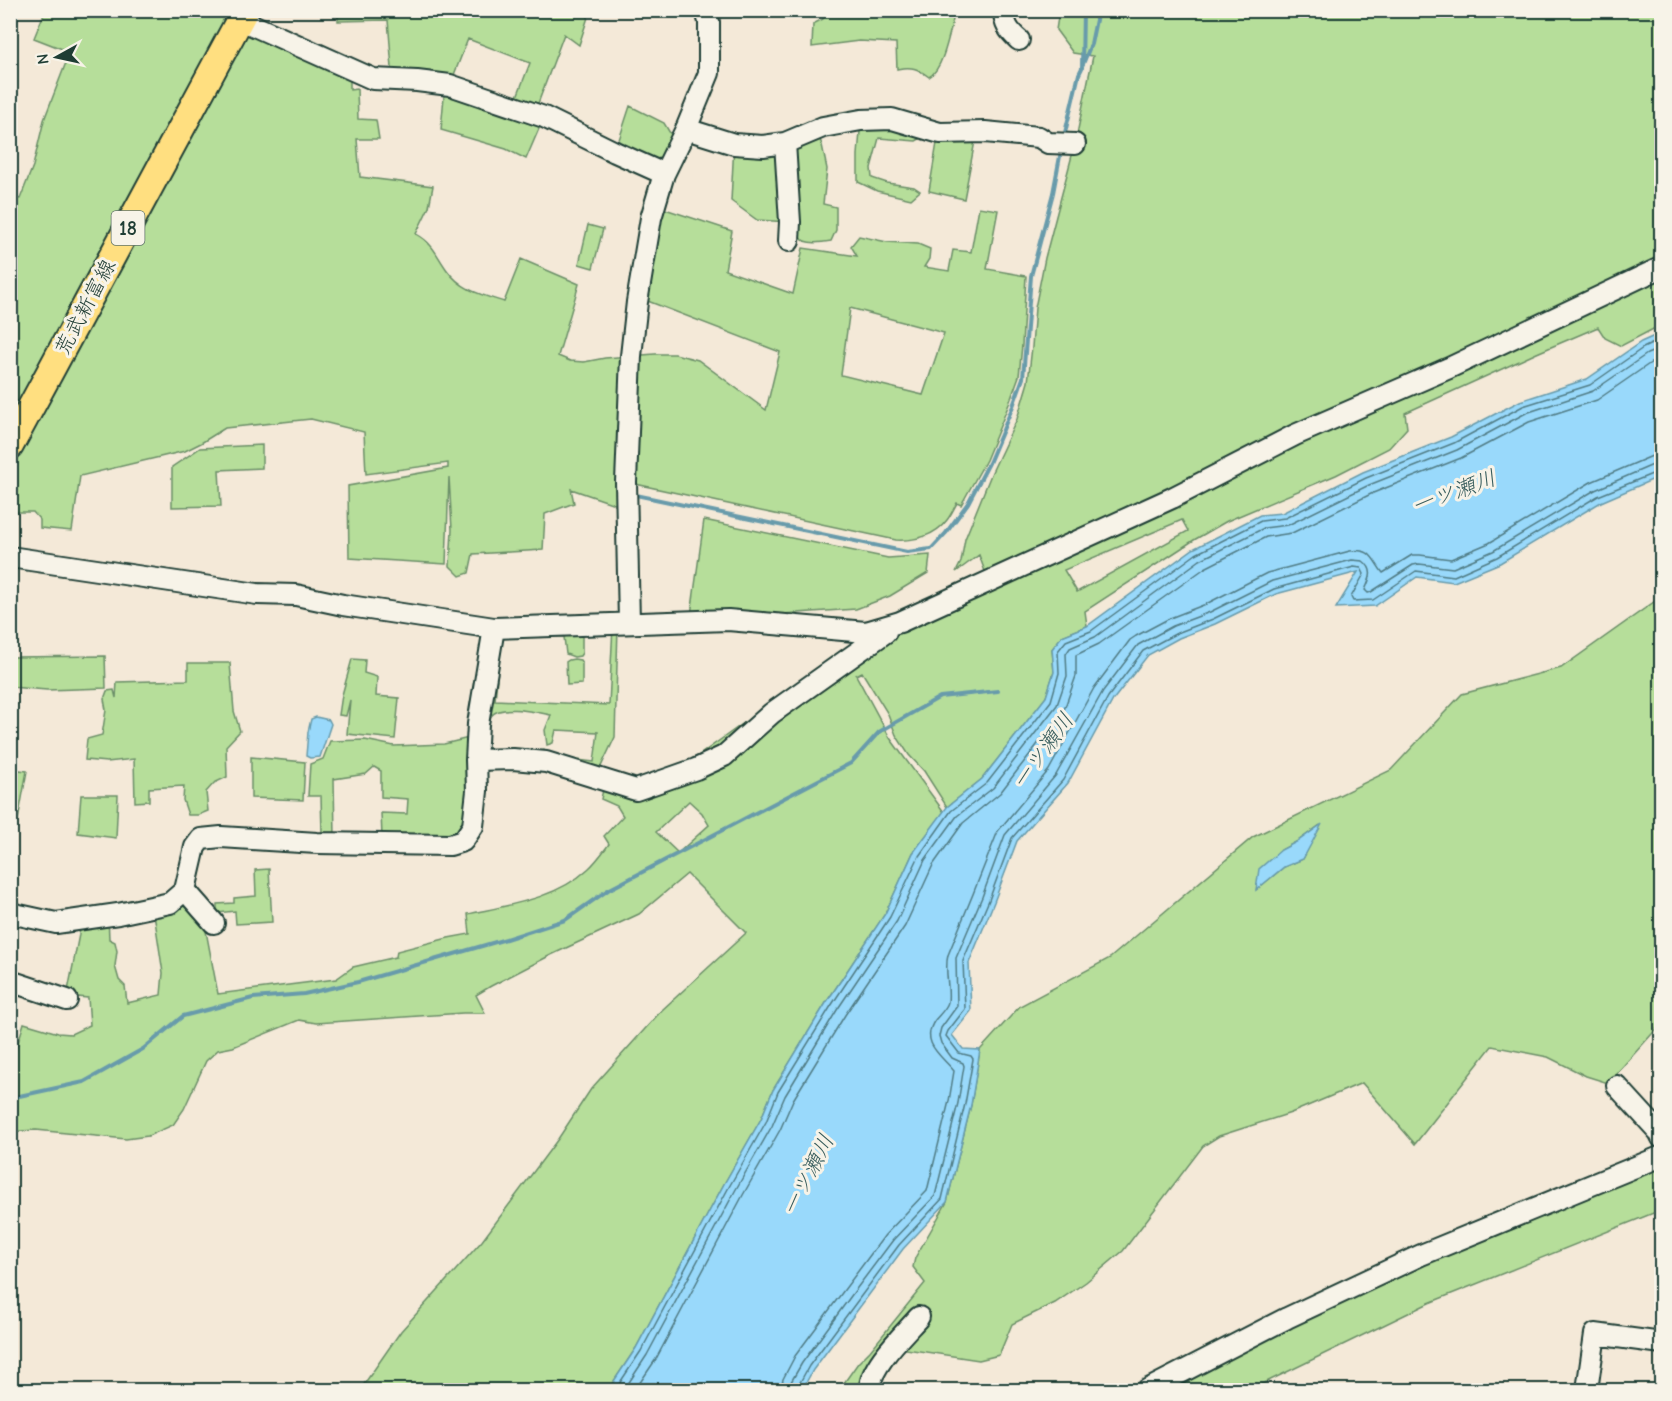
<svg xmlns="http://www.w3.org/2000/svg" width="1672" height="1401" font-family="'Comic Neue','Klee One',sans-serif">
<rect width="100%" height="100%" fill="#f4e9d8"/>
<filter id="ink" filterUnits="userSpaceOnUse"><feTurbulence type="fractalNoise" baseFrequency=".0167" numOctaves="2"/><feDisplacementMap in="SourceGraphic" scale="12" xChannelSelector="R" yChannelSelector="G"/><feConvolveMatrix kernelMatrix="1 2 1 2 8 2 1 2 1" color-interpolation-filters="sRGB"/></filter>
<g filter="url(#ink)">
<path fill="#b6de9a" stroke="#6a8e67" stroke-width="1.5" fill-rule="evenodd" d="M500 10 520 14V11H590L579 45 564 34 534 114 544 117 526 159 506 149 441 130 445 85 393 80 388 20 338 21V11ZM468 39 530 63 513 107 450 85Z
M45 11H232L85 277 11 419V197L20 199 33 166 44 120 70 52 34 38Z
M824 11 955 10V12C950 29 944 69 929 77 917 68 912 66 897 69L896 43 859 41 812 47 813 24 823 19Z
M1059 11H1661V262L987 577 979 555 956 572 961 562 965 539 992 472 1017 419 1028 382 1032 347 1035 308 1045 258 1075 144 1093 56 1073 53 1056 30Z
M252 25 350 69V90L357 89 358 119 376 120 379 139H357L360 177 433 186 429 207 416 234C434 244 436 255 447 270 461 290 482 295 504 302L521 259 579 284 558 356 570 361 584 362 605 358 655 354H675L698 360 766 410 780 352 645 300 662 208 732 231 725 270 793 294 803 248 857 256 851 246 859 236 887 242 918 244 930 249 929 259 924 267 949 271 953 250 971 252 979 207 998 210 987 269 1026 276 1022 345 1019 376 1009 404 986 460 961 505 957 503C954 508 951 515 947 520 935 536 915 541 896 540L626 482V508L571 489 574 503 545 514 543 550 473 554 469 573 460 576 450 566 452 530 449 477 446 564 349 558 348 486 448 468V463L366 474 364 432 311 419 225 428 201 443 185 451 80 476 72 531 40 528V520L33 512H11V470ZM850 308 944 333 923 395 841 375Z
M630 106 664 123 673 138 659 172 615 152Z
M861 120 925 136 916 141 879 138 871 168 872 178 887 183 914 187 920 191 911 199 877 191 858 182V155Z
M816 129 822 145 827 169 823 204 836 207V230L831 241C808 245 799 244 789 222L757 220 731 201 734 144Z
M938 137 975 141 964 199 929 191Z
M588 225 603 229 593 268 579 264Z
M1661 272V325L1621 346 1605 338 1598 327 1537 353 1405 413 1407 428 1389 448 1336 475 1227 521 1194 540 1085 611 1087 626 1062 636 1052 649 1054 672 1046 697 982 779 947 807 924 771 909 755 896 735 888 714 862 672 856 675 890 738 944 812 913 853 885 914 826 1003 773 1090 761 1119 724 1184 636 1348 608 1390H360L401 1331 482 1241 558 1139 591 1089 662 1010 746 933 687 874 639 914 551 955 491 986 476 995 485 1013H463L316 1023 299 1020 233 1047 218 1050 206 1061 184 1109 173 1125 148 1136 126 1139 36 1130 20 1131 11 1134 10 1052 15 1053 24 1023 58 1033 71 1034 90 1025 88 998 67 996 82 919 108 915 109 939 115 942 117 951 115 966 119 980 125 986 127 1003 161 995 163 973 153 907 185 890 202 910 218 994 336 979 353 967 396 957 397 951 448 938 470 934 468 914C509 905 556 899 588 869 596 862 603 852 609 844L604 836 623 816 617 806 601 799 605 780 636 790 688 763 752 717 867 640 902 627ZM1182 520 1188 531 1077 592 1064 570ZM689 801 702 813 709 825 678 853 656 832Z
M262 445V468L219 470 221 506 172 507V467L200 448Z
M704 520 888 558 930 555 928 573 890 596 856 609 767 615H691Z
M1661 597V1024L1608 1083 1586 1076 1548 1057 1492 1046 1415 1144 1362 1083 1291 1113 1219 1136 1203 1146 1123 1251 1086 1282 1055 1303 1012 1324 999 1355 979 1360 893 1347 870 1390H839L858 1363 870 1351 925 1283 913 1267 915 1258 947 1202 971 1105 980 1050 1020 1006 1110 958 1253 837 1391 770 1462 694 1561 668ZM1320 825 1303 859 1284 867 1256 890 1281 850 1298 841Z
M613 626H618L615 737 596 777 528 754 544 750 553 757 594 762 598 732 556 730 553 743 547 745 545 730 551 715C536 712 499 703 490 717 488 720 487 723 486 726L496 630 582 628V653L580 656 574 657 566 654 564 637 529 635 501 637 495 700 609 705Z
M105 656 106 688 47 690 11 687V657Z
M352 659 365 660 364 673 377 677 376 696 399 698 395 739 347 734 350 700 346 716 339 715 342 695Z
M574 659 580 660 582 663V684L567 685 566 662 569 660Z
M188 663H230L234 711 240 731 226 746 227 777 214 783 206 792 208 811 198 815H188L183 800 184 786 149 788V801L135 802 134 759 107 762 85 760 87 739 102 735 106 710 104 699 107 691 114 690 116 698 117 682 188 680Z
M473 737 467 825 461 836 382 837 381 813 407 814 408 799 381 797V771L374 767 366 774 334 779 335 838 325 837 322 833 321 796H308L310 764 323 759 330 741 365 740 394 746 444 744Z
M251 757 305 762 303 800 251 798Z
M11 769 27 771 18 820 11 819Z
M81 795H118L116 838 78 833Z
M269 869 272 922 236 924 235 911 217 913V904L234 903V898L256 896 255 870Z
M1661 1156V1210L1429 1303 1250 1390H1147Z"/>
<path fill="#99d9fb" stroke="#689bab" stroke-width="1.5" d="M1661 333V476L1601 502 1500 563 1454 582 1417 577 1375 606 1336 608 1358 572 1276 594 1215 624 1179 638 1148 655 1113 700 1068 783 1017 841 994 902 969 963 971 1011 952 1035 963 1049 980 1050 971 1105 947 1202 903 1249 813 1370 802 1390H608L636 1348 724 1184 761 1119 773 1090 826 1003 885 914 913 853 947 807 982 779 1046 697 1054 672 1052 649 1062 636 1087 626 1193 549 1260 515 1282 513 1363 472 1451 437 1520 401 1587 379 1641 342Z
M316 717 329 720 331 724 320 757 310 758 306 756 308 732 311 719Z
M1322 824 1303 859 1284 867 1256 890 1259 869 1281 850 1298 841Z"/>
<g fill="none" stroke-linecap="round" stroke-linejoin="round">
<path stroke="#507b84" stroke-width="1.5" d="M615 1390 641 1351 729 1187 766 1122 778 1092 831 1006 890 917 919 856 951 811 987 783 1051 701 1059 673 1058 651 1066 641 1091 631 1196 554 1261 521 1285 518 1366 478 1454 443 1523 406 1590 385 1643 348 1662 339
M624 1390 647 1355 735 1191 772 1126 785 1096 837 1010 897 921 925 860 957 816 993 788 1057 705 1067 676 1066 654 1070 648 1095 637 1200 560 1264 528 1288 525 1369 485 1457 450 1526 413 1593 391 1647 354 1662 348
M635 1390 656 1359 743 1195 780 1130 793 1100 845 1015 905 926 933 865 963 823 1000 793 1064 710 1076 676V655L1099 644 1205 568 1266 537 1292 533 1373 493 1461 458 1529 422 1597 400 1652 362 1662 358
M781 1390 783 1379 795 1356 885 1235 927 1191 949 1101 954 1071C942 1056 919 1043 935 1020 939 1015 947 1008 948 1002 950 986 944 970 948 955L973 894 998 831 1049 770 1094 688 1130 640 1136 636 1170 618 1206 604 1267 573 1350 551C1372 548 1372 559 1383 573L1412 555H1420L1451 559 1489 543 1591 482 1652 456 1662 455
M790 1390 791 1382 802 1363 851 1296 893 1240 935 1196 958 1103 964 1066 963 1063 952 1058 941 1043 939 1036 941 1028 957 1006 956 958 982 897 1005 835 1056 775 1103 691 1138 645 1173 626 1210 612 1272 581 1352 560 1363 561C1375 570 1370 579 1365 590L1368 593 1371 592 1413 565 1419 564 1453 568 1493 551 1595 490 1655 464H1662
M797 1390 798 1386 809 1366 899 1245 942 1199 965 1104 973 1059 971 1056 959 1053 946 1036 948 1031 965 1009 963 961 989 900 1012 838 1063 780 1108 697 1143 651 1177 633 1213 619 1274 589 1354 567 1361 568 1364 574 1351 597 1353 601 1373 600 1416 571 1454 576 1497 557 1598 496 1657 472 1662 471"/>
<path stroke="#689bab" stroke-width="4" d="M1083 64 1091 44 1098 10
M1064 137 1079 74 1082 68 1083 10
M636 495 907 552 931 549 946 533 968 503 989 463 1013 406 1023 378 1031 276 1053 193 1061 151
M10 1098 84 1082 143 1049 183 1016 253 998 304 994 358 982 506 939 565 920 608 890 851 763 879 732 940 697 998 691"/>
<g stroke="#1f3d34" stroke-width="24">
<path id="minor" d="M1004 10C1004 25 1009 31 1019 40
M241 20 373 79 417 81 450 85 544 117 615 152 664 174
M686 129 734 144 763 146 785 143 823 127 861 120 892 119 940 133 985 132 1039 137 1048 143 1075 144
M785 143 790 222 789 241
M10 557 257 594 296 595 343 605 494 628 728 620 866 632 900 622 1172 498 1295 435 1449 368 1662 267
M629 622 626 482 631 356 637 302 651 218 664 174 686 129 709 73V22L706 10
M476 760 513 759 546 762 636 790 696 769 724 756 772 713 886 632
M185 890 214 923
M10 913 56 923 118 914 170 903 185 890 195 847 201 839 221 837 317 843 450 845 463 841 473 826 477 791 476 760 478 724 494 628
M10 981 67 1000
M1617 1086 1659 1132 1662 1138
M870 1390C868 1368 904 1334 919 1317
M1147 1390 1287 1318 1421 1255 1662 1156
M1587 1390 1595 1334 1662 1343"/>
</g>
<g stroke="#1f3d34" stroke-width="30">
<path id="major" d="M10 446 245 10"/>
</g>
<use href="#minor" stroke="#f7f3e8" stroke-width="20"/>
<use href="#major" stroke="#ffdf80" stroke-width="26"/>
</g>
</g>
<g text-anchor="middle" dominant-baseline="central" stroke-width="6" stroke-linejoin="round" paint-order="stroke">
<rect fill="#f7f3e8" stroke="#60746a" stroke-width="1.5" x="111.5" y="211" width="33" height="34" rx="4.5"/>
<g font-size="20" font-weight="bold" fill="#1f3d34">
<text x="128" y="228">18</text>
</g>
<g font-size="21" fill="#1f3d34" stroke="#f7f3e8">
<text transform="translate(85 307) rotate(-62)">荒武新富線</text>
</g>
<g font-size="22" font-style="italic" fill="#375c5c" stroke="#f7f3e8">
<text transform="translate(1454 492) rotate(-20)">一ツ瀬川</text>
<text transform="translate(1043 751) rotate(-54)">一ツ瀬川</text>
<text transform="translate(808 1175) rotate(-63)">一ツ瀬川</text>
</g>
</g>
<rect width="1672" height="1401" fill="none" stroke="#f7f3e8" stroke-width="36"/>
<rect x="18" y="18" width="1636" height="1365" fill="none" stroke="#1f3d34" stroke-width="2" filter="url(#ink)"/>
<g transform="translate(57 57) rotate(262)" stroke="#f7f3e8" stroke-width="4.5" paint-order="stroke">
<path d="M0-4.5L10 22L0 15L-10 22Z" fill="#1f3d34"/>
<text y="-9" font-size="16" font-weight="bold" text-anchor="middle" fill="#1f3d34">N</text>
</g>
</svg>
